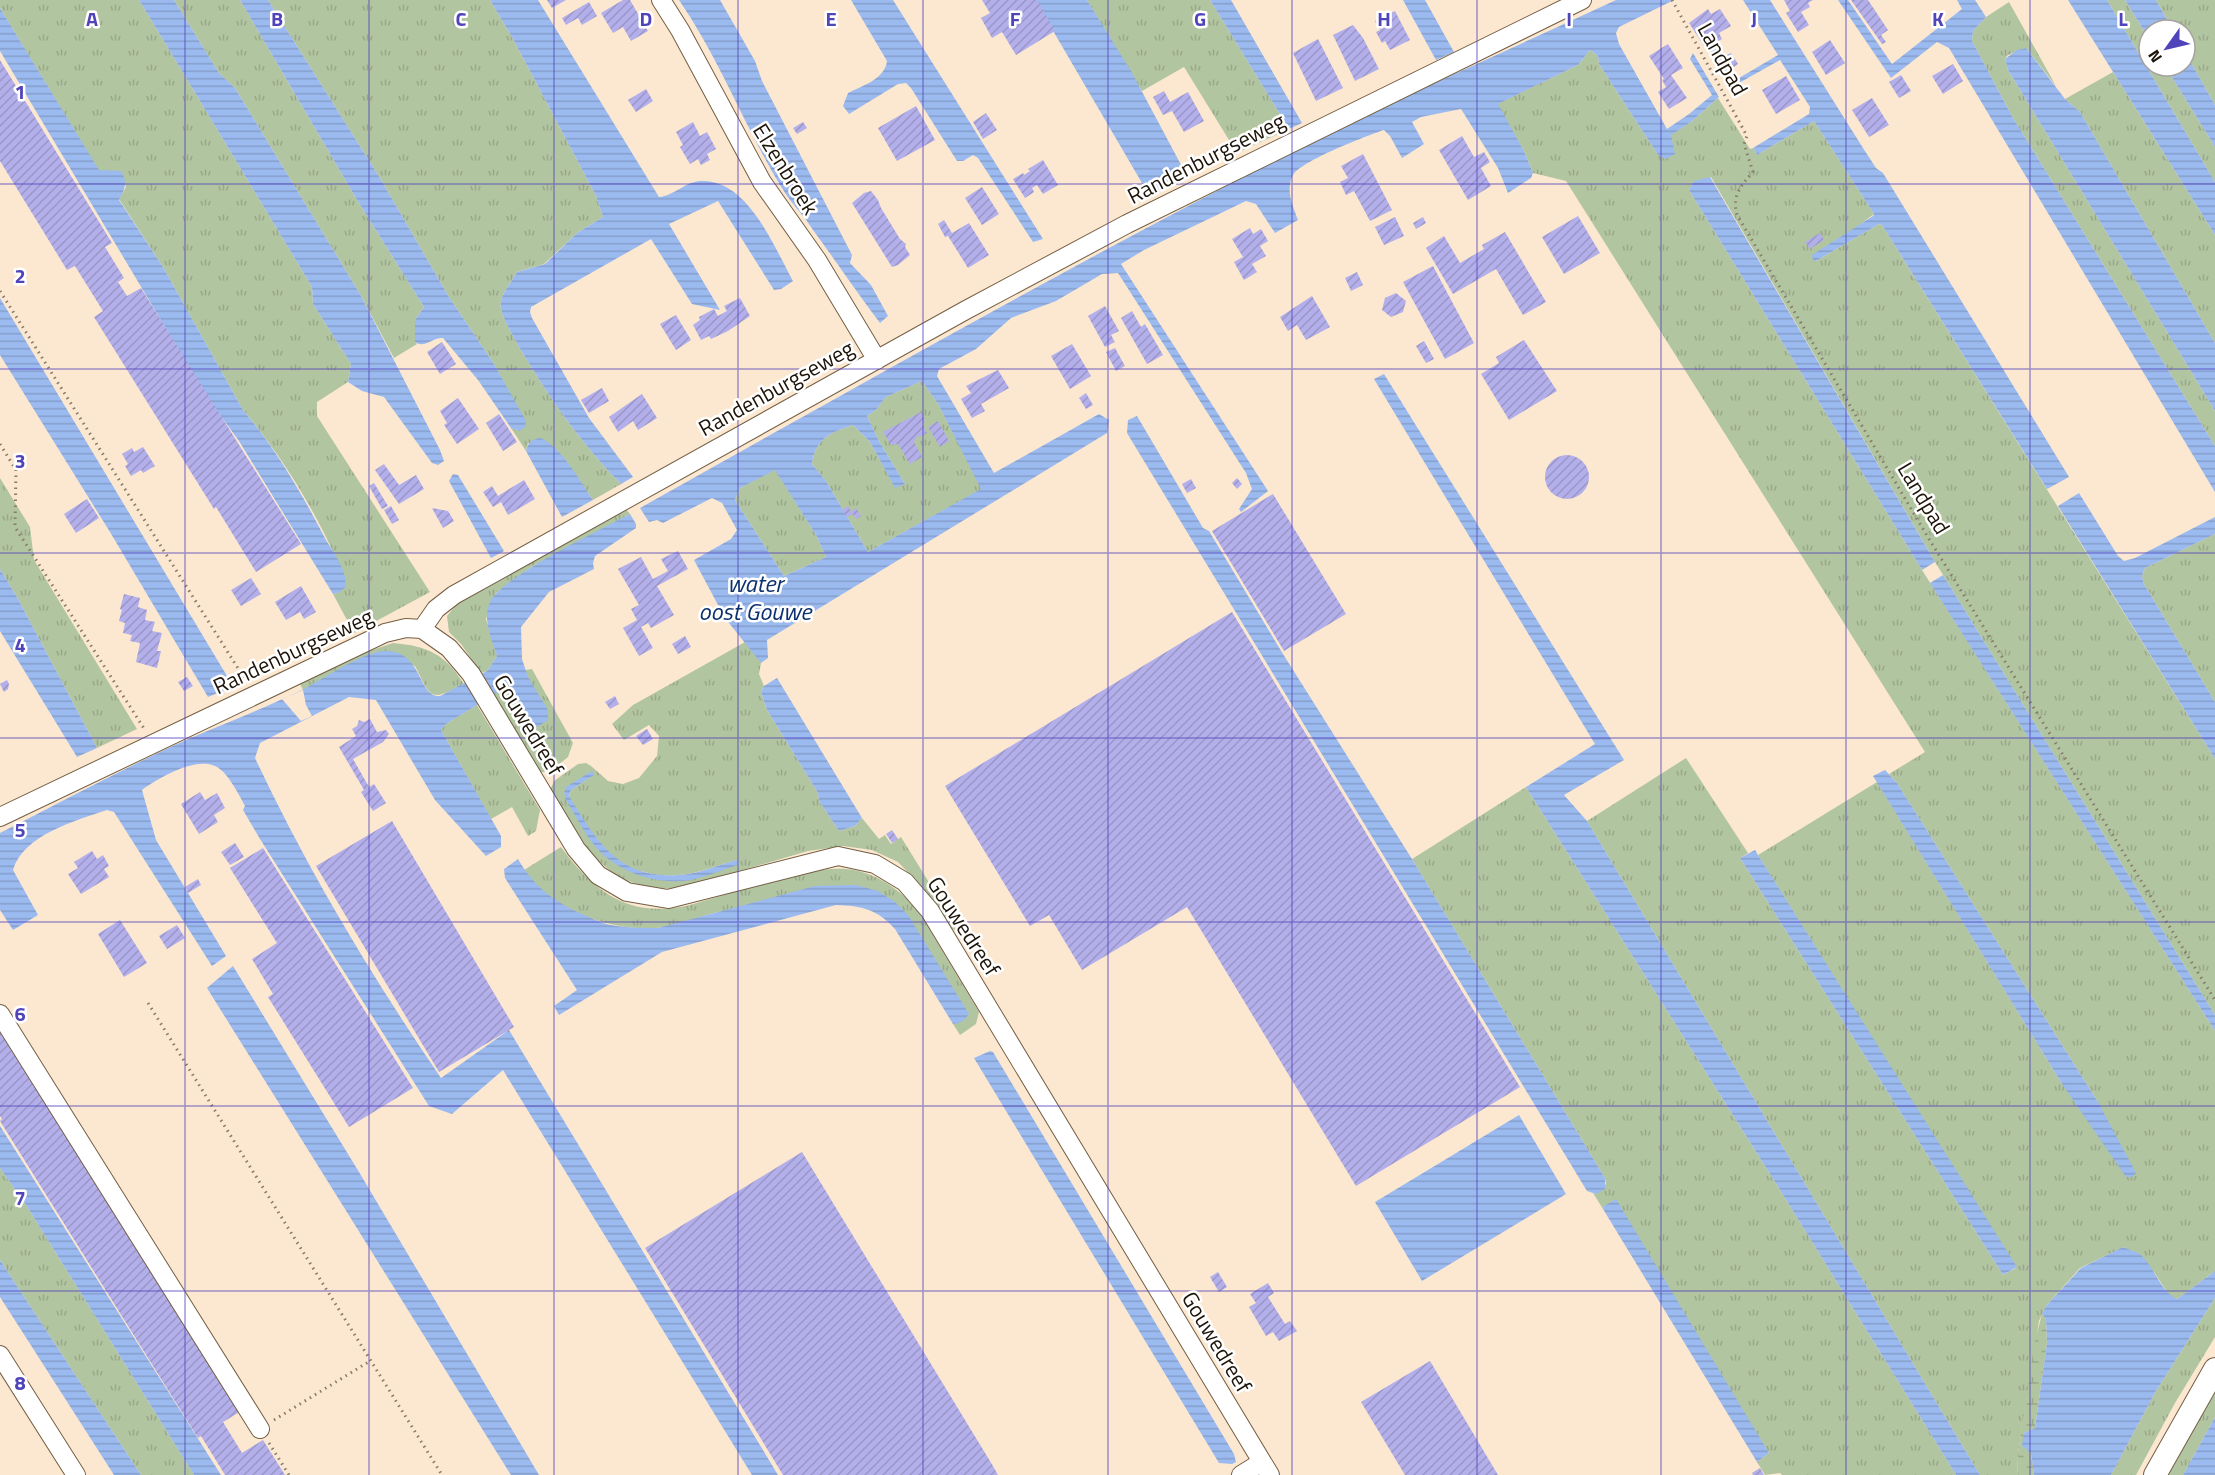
<svg xmlns="http://www.w3.org/2000/svg" width="2215" height="1475" font-family="'Titillium Web',sans-serif">
<defs>
<pattern id="grass-tufts" width="24" height="20" patternUnits="userSpaceOnUse" patternTransform="scale(1.5)"><rect width="24" height="20" fill="#b2c5a1"/><path d="M3 7l-1-3M5 7V3M7 7l1-3M15 17l-1-3M17 17v-4M19 17l1-3" fill="none" stroke="#99a889"/></pattern>
<pattern id="wetland-marsh" width="20" height="14" patternUnits="userSpaceOnUse" patternTransform="scale(1.5)"><rect width="20" height="14" fill="#b2c5a1"/><path d="M1 5h8M5 5V1M11 12h8M15 12V8" fill="none" stroke="#99a889"/></pattern>
<pattern id="water-rules" width="6" height="5" patternUnits="userSpaceOnUse" patternTransform="scale(1.5)"><rect width="6" height="5" fill="#9bbaef"/><path d="M0 2.5h6" fill="none" stroke="#859fcc"/></pattern>
<pattern id="building-hatch" width="6" height="6" patternUnits="userSpaceOnUse" patternTransform="scale(1.5)"><rect width="6" height="6" fill="#b3afea"/><path d="M-1 1l2-2M0 6l6-6M5 7l2-2" fill="none" stroke="#9a96c7"/></pattern>
</defs>
<rect width="100%" height="100%" fill="#fce8d0"/>
<path fill="url(#grass-tufts)" fill-rule="evenodd" d="M0 0H139L312 287 313 304 351 364 348 382 317 402V416L430 592 354 633 333 594 338 593 346 582C323 523 284 458 243 410L163 267 119 199 126 187 121 172 99 171 0 8Z
M174 0H240L357 200 424 307 415 320V342L417 344 394 358 360 294 235 88 219 73Z
M268 0H490L513 39 596 196 603 217 577 233 544 264 517 272C511 283 498 297 501 309 504 322 513 335 519 347 548 396 581 444 621 484L593 500 567 462 528 443 526 451 511 428 519 431 508 390 494 364 449 297 380 178Z
M1087 0H1210L1289 129 1237 153 1184 67 1142 91Z
M2107 0H2125L2149 39V66H2165L2215 147V182Z
M2156 0H2215V105L2185 52V30H2173Z
M2009 2 2056 86 2026 48 2008 55 2005 59 2008 70 2215 411V446L2013 118 1972 41 1973 31 1986 17Z
M1590 50 1598 56 1599 64 1658 155 1671 141 1670 135 1691 122 1718 98 1750 149 1753 148 1757 155 1814 121 1874 214 1813 260 1816 261 1879 224 1882 225 2215 759V1015L1935 562 1711 177 1694 182 1689 190 1922 570 2215 1031V1271L2177 1299 2169 1295 2154 1272 2124 1247 2080 1268 2046 1306 2039 1321 2017 1460 2018 1475H1980L1587 821 1686 758 1748 853 1740 858 2003 1275 2016 1268 1758 855 1877 782 2062 1084 2098 1102 1897 783 1889 774 1925 752 1566 181 1533 173 1524 151 1497 104 1578 65Z
M2113 72 2215 235V343L2080 112 2065 99Z
M922 381 938 404 982 489 868 552 826 481 812 464C816 438 830 433 853 425L870 442 895 487 905 484 879 441 867 416 876 410 886 397Z
M775 469 816 535 826 557 784 576 735 500 740 488Z
M0 478 30 527 34 560 137 729 97 748 17 597 0 569Z
M626 509 630 514 533 566 496 593 486 619 497 656 487 671 481 673 461 644 449 632 447 616 457 604Z
M2215 534V702L2144 584 2142 576 2145 568Z
M754 637 761 663 759 674 764 686 761 692 767 710 818 793 819 801 839 831 855 826 862 818 879 839 885 835 891 844 901 837 959 931 949 928 921 886 898 862 872 850 843 846 808 851 681 888C607 893 584 847 550 791L554 781 578 764 586 763 591 766 608 781 623 784 639 778 657 756 659 736 649 725 624 740 612 724 633 705ZM594 775 571 790 569 797C597 841 617 879 678 875 697 874 718 865 737 860L682 881 620 866 593 844 564 793Z
M393 643C428 646 445 654 464 684 429 702 432 699 415 666L371 654 303 690 300 684 363 653Z
M532 669 573 743 568 757 558 765 544 772H538L493 695 513 672Z
M477 705 540 810 536 831 528 836 512 807 491 819 441 730 446 724Z
M1526 787 1775 1182 1956 1475H1782L1780 1473 1765 1475 1757 1462 1769 1453 1604 1206 1603 1209 1593 1193 1596 1194 1606 1184 1605 1178 1412 859Z
M561 847C596 894 630 919 690 905 717 897 744 889 771 882 833 864 866 858 916 907L979 1012 976 1024 960 1035 953 1024H957L878 891C828 897 777 902 728 910 704 914 681 925 657 928 613 932 548 909 524 870Z
M0 1168 26 1205 194 1475H141L0 1260Z
M2215 1298V1337L2175 1403 2136 1475H2111L2156 1391Z
M2215 1391V1417L2183 1475H2168Z"/>
<path fill="url(#wetland-marsh)" d="M2042 1314 2046 1319 2047 1343 2035 1428 2024 1433 2031 1453 2034 1475H2018L2017 1460 2035 1340Z"/>
<path fill="url(#water-rules)" fill-rule="evenodd" d="M139 0H174L219 73 235 88 360 294 440 450 444 461 438 465 432 463 384 397 362 391 348 382 351 364 313 304 312 287Z
M240 0H268L380 178 449 297 494 364 526 421 525 427 519 431 511 428 478 380 443 338C432 337 425 349 415 342V320L424 307 357 200Z
M490 0H538L659 197C674 196 686 181 701 181 748 179 774 247 793 281L781 289 774 290 718 201 669 224 720 310 692 304 651 239 531 307 530 312 532 318 589 418 633 477 621 484C581 444 548 396 519 347 513 335 504 322 501 309 498 297 511 283 517 272L545 264 577 233 603 217 596 196 513 39Z
M679 0H720L755 61 762 81 852 255 850 263 871 285 888 316 880 323C857 293 836 261 813 230 805 217 794 206 785 193 746 131 721 61 679 0Z
M851 0H893L1043 239 1033 242 978 158 973 155 963 161H957L911 88 906 83 898 84 849 114 843 106 848 93C862 86 885 79 887 61Z
M1035 0H1087L1131 71 1187 176 1149 195Z
M1210 0H1231L1302 123 1289 129Z
M1403 0H1425L1454 52 1436 60Z
M1616 0H1674L1619 27 1616 33 1619 44 1667 129 1689 114 1712 95 1690 59 1693 53 1719 97 1691 122 1671 135 1675 154 1666 159 1658 155 1599 64 1598 56 1590 50 1578 65 1498 104 1524 151 1533 173 1531 178 1508 193 1498 168 1461 109 1421 117 1412 122 1424 144 1402 158 1390 136 1384 130C1366 136 1301 161 1293 175 1285 190 1293 206 1298 220L1275 233 1256 204 1246 201 1144 250 1121 264 1268 491 1241 512 1239 509 1252 489 1246 473 1118 273 1102 274 1056 301 1011 318 976 349 939 369 937 376 994 473 1099 414 1109 420 1107 433 767 640 768 658 761 663 725 618 694 560 731 539 737 530 722 503 712 498 663 523 657 520 649 522 640 508C865 382 1090 254 1320 138 1418 89 1518 46 1616 0ZM922 381 938 404 981 489 868 552 826 481 812 464C816 438 830 433 853 425L870 442 895 488 905 484 879 441 867 416 876 410 886 397ZM775 470 816 535 826 557 784 576 735 500 740 488Z
M1743 0H1770L1863 148 1876 168 1883 173 2069 477 2047 489 1882 225 1879 224 1816 261H1813L1812 255 1873 216 1874 214 1814 121 1757 155 1753 148 1809 114 1810 107 1780 60 1730 88 1710 50 1715 47 1734 81 1778 55Z
M1838 0H1848L1892 64 1962 9 1957 0H1975L1986 17 1973 31 1972 41 2013 118 2215 446V492L1949 48 1937 42 1891 78Z
M2068 0H2107L2215 182V235Z
M2125 0H2156L2173 30H2149V39Z
M0 8 99 170 121 171C128 182 125 189 119 200L163 267 243 410C277 450 302 494 326 540 334 553 347 571 346 587L338 593 333 594 239 441 207 397 0 51Z
M2026 48 2065 99 2080 112 2215 343V411L2008 70 2005 59 2017 50Z
M2185 52 2215 105V147L2165 66H2185Z
M1710 177 1935 562 1922 570 1689 190 1694 181Z
M0 298 227 676 232 687 208 697 110 532 0 355Z
M1384 374 1624 760 1564 795 1587 821 1980 1475H1956L1775 1182 1526 787 1595 744 1374 379Z
M1137 416 1203 528 1209 531 1283 654 1412 859 1605 1178V1189L1596 1194 1587 1191 1127 433 1128 420Z
M541 438C562 448 580 481 593 500L562 517 526 451C528 442 532 439 541 438Z
M453 474 458 475 504 551 491 558 449 481Z
M2079 493 2118 556 2124 561 2135 558 2215 517V534L2145 568 2142 576 2144 584 2215 702V759L2058 506Z
M630 514 636 524V528L595 556 593 563 594 569 549 592 521 627 522 659 528 677 548 710V720L537 727C523 718 518 688 500 691L446 724 441 730 501 836V847L486 856 435 800 376 700 349 697 260 743 255 758C307 869 372 977 441 1078L509 1030 778 1475H752L503 1070 452 1114 429 1106 260 839 243 810 245 806C240 796 229 776 221 770 201 752 159 778 142 790L156 840 226 956 212 966 114 812 107 810C75 821 23 835 13 870L38 915 13 930 0 910V833C55 805 110 776 166 749 212 728 259 711 304 689 323 679 366 650 386 651 423 651 418 698 440 696L487 671 497 656C492 639 482 620 490 602 501 577 602 529 630 514Z
M0 569 17 597 97 748 77 757 0 631Z
M1943 575 2215 1015V1031L1930 583Z
M777 678 862 818 855 826 839 831 819 801 818 793 767 710 761 692 764 686Z
M1885 770 1897 783 2098 1102 2136 1173 2132 1177H2126L2062 1084 1873 776Z
M592 771 594 775 571 790 569 796C597 841 618 879 679 875 698 874 718 865 737 860L738 865C721 870 697 881 680 881 648 883 613 869 593 844 583 831 575 814 566 800L564 793 566 787Z
M1755 850 1758 855 2017 1267 2003 1275 1740 858Z
M518 859C534 888 559 905 589 917 596 920 604 924 611 925 627 928 643 928 658 928L815 886 856 885 878 891 895 902 908 915 969 1014C965 1020 960 1024 953 1024L895 929C877 909 862 906 836 905L662 952 559 1015 554 1006 577 990 505 878 504 869Z
M233 966 359 1172 539 1475H511L207 988Z
M990 1051 993 1052 1234 1454 1236 1462 1232 1464 1219 1463 974 1058Z
M1519 1115 1566 1194 1422 1281 1375 1202Z
M0 1126 221 1475H194L26 1205 0 1168Z
M1616 1199 1769 1453 1757 1462 1603 1209 1604 1206Z
M2123 1247C2129 1250 2136 1251 2141 1255 2155 1268 2160 1291 2177 1299L2215 1271V1298L2156 1391 2111 1475H2034L2031 1453 2022 1446 2024 1433 2035 1428 2047 1343 2046 1319 2042 1314 2046 1306 2081 1268Z
M0 1260 141 1475H114L0 1297Z
M2215 1417V1475H2183Z"/>
<path fill="#fce8d0" d="M303 690 306 705 312 716 301 721 282 699Z"/>
<path fill="url(#building-hatch)" d="M547 0H566L552 8Z
M623 0H630L648 31 631 41 623 27 613 33 601 13Z
M982 0H1037L1055 31 1016 55 1002 32 992 38 981 18 990 13Z
M1784 0H1813L1808 3 1810 7 1801 12 1809 25 1798 32 1786 13 1790 11Z
M1851 0H1868L1888 30 1881 35 1886 42 1882 44Z
M589 2 597 16 582 25 578 18 566 25 562 18Z
M1708 9 1711 14 1720 9 1731 26 1719 33 1722 39 1706 49 1689 23Z
M1395 11 1410 40 1390 50 1385 41 1382 43 1376 32 1380 30 1375 21Z
M1353 25 1363 38 1379 69 1355 81 1333 35Z
M1318 39 1343 88 1316 101 1293 53Z
M1830 40 1845 63 1826 75 1812 52Z
M1668 44 1683 68 1671 75 1687 98 1669 109 1658 92 1666 87 1662 80 1664 79 1649 56Z
M1731 53 1738 64 1731 69 1723 57Z
M0 60 112 243 105 247 124 278 118 282 127 296 141 288 301 544 256 572 216 507 214 509 94 317 103 311 75 266 67 270 0 161Z
M1953 64 1963 81 1943 94 1932 76Z
M1901 75 1911 91 1899 98 1889 82Z
M1786 76 1800 100 1776 114 1762 90Z
M646 89 653 101 636 112 628 100Z
M1164 91 1170 102 1188 92 1204 121 1184 132 1172 111 1163 115 1153 97Z
M1872 98 1889 125 1869 137 1852 110Z
M916 106 935 140 897 161 878 128Z
M986 113 997 130 983 139 973 122Z
M693 122 700 136 707 132 716 149 707 154 710 160 701 165 698 159 690 164 680 147 683 145 676 132Z
M803 122 807 128 797 134 793 128Z
M1462 136 1474 157 1484 152 1490 162 1481 168 1491 186 1468 200 1439 150Z
M1363 154 1392 210 1370 221 1354 191 1346 195 1340 182 1348 178 1341 166Z
M1043 160 1058 185 1043 194 1037 185 1032 188 1034 192 1025 198 1013 179 1023 173 1024 175 1030 171 1028 169Z
M982 187 999 214 982 225 965 198Z
M871 191 878 200 881 208 900 239 906 244 905 247 910 255 898 265 892 267 852 203 864 193Z
M1578 216 1600 253 1564 274 1542 237Z
M1395 217 1404 236 1384 245 1375 227Z
M1423 217 1426 223 1416 229 1413 223Z
M944 220 952 233 969 223 989 255 968 268 948 236 945 237 938 224Z
M1250 228 1253 234 1261 229 1268 241 1260 246 1266 256 1252 264 1257 272 1244 280 1234 262 1243 257 1232 239Z
M1505 232 1546 302 1523 315 1496 269 1453 294 1426 248 1444 236 1460 263 1484 249 1482 245Z
M1820 233 1824 240 1810 249 1805 242Z
M1433 266 1474 343 1445 359 1403 282Z
M1357 272 1363 285 1351 291 1345 278Z
M1396 293 1406 301 1403 312 1391 317 1382 310 1385 298Z
M1312 296 1330 327 1306 340 1297 325 1288 331 1280 317Z
M740 298 750 316 728 331 711 339 709 336 701 340 693 325 700 320 699 317 714 309 718 316 727 311 724 306Z
M1105 306 1119 331 1111 335 1115 342 1105 347 1088 316Z
M1132 311 1141 327 1145 324 1163 355 1147 364 1121 318Z
M676 315 691 340 676 350 660 324Z
M1524 340 1557 391 1509 420 1481 374 1499 363 1496 357Z
M1424 341 1434 359 1426 363 1416 346Z
M442 342 456 364 440 374 427 352Z
M1072 344 1091 376 1070 389 1051 356Z
M1115 348 1125 366 1116 371 1106 352Z
M998 370 1009 388 981 404 985 411 972 418 961 399 971 393 966 386Z
M602 388 609 401 589 413 581 400Z
M1086 393 1093 405 1086 409 1079 398Z
M642 394 657 418 638 430 633 421 618 432 609 417Z
M458 398 479 429 457 444 444 425 447 423 440 411Z
M921 412 925 421 922 424 927 433 919 437 917 436 914 442 922 457 910 464 898 444 891 445 883 432Z
M499 414 517 442 503 451 486 423Z
M938 421 949 441 940 447 928 427Z
M143 447 155 466 143 473 141 470 131 476 125 466 128 464 122 454 132 448 134 452Z
M1545 477a22 22 0 1 1 44 0a22 22 0 1 1-44 0Z
M384 464 399 485 416 475 424 489 399 504 375 470Z
M1237 478 1242 484 1237 489 1232 483Z
M1191 479 1196 488 1187 493 1182 484Z
M524 480 535 499 508 515 501 502 493 507 483 492 492 486 498 496Z
M374 483 388 506 382 509 369 486Z
M1273 494 1346 614 1284 651 1212 531Z
M87 499 99 518 76 533 64 514Z
M391 506 399 520 392 524 384 510Z
M848 506 851 512 856 508 861 516 856 519 853 514 847 517 842 510Z
M432 508 448 511 454 521 443 528Z
M678 551 688 569 657 586 674 615 651 628 648 623 641 627 653 648 639 656 623 628 637 620 631 609 639 605 618 569 641 557 653 579 668 571 661 559Z
M251 578 261 594 241 606 231 590Z
M301 586 316 612 304 619 300 612 286 620 275 602Z
M124 594 140 598 138 607 147 610 145 620 155 622 152 631 162 633 157 651H161L157 668 136 662 140 643 130 641 132 635 123 633 125 623 119 621 122 610 120 609Z
M1232 612 1520 1087 1356 1186 1187 907 1082 970 1049 915 1030 926 945 786Z
M685 636 691 647 678 654 672 644Z
M187 677 193 686 184 691 178 682Z
M7 680 9 684 8 689 4 692 0 684Z
M615 696 619 704 610 709 605 702Z
M370 719 377 732 386 730 389 734 383 742 353 759 369 787 374 784 386 803 373 811 361 792 364 790 339 747 356 736 352 729 357 726 359 720 364 722Z
M647 729 653 739 643 745 636 736Z
M200 792 205 800 217 793 225 808 214 815 218 822 199 834 181 804Z
M392 821 514 1027 439 1072 316 866Z
M892 830 898 839 892 843 886 834Z
M235 843 244 857 230 865 221 852Z
M263 848 413 1088 349 1127 268 997 273 994 252 959 277 943 230 868Z
M92 851 97 859 103 855 109 866 104 869 109 877 81 894 68 874 78 868 74 862Z
M198 879 201 885 188 893 185 887Z
M120 920 147 963 124 977 98 934Z
M177 925 185 938 167 949 159 936Z
M0 1021 243 1410 223 1422 242 1453 263 1440 285 1475H225L201 1436 198 1438 0 1121 2 1119 0 1116Z
M802 1152 993 1466 998 1475H783L645 1248Z
M1218 1272 1227 1287 1219 1292 1210 1277Z
M1268 1283 1274 1293 1268 1297 1285 1324 1290 1321 1297 1331 1279 1341 1273 1332 1266 1336 1249 1307 1256 1303 1250 1294Z
M1430 1361 1498 1475H1405L1361 1402Z
M1760 1468 1764 1475H1753L1752 1473Z"/>
<g fill="none" stroke-linecap="round" stroke-linejoin="round">
<g stroke="#745f44" stroke-width="20">
<path id="minor" d="M661 0 680 30 762 182 817 260 877 360
M422 629 449 648 471 674 576 849 598 875 627 892 668 899 838 856 875 864 905 882 930 911 1270 1475
M0 817 385 633 406 628 422 629 436 609 454 595 966 310 1127 224 1582 0
M0 1014 260 1429
M0 1355 76 1475
M1241 1475 1262 1462"/>
</g>
<g stroke="#745f44" stroke-width="24">
<path id="major" d="M2155 1475 2215 1369"/>
</g>
<path stroke="#887a69" stroke-width="3" stroke-dasharray="1.5 4.5" stroke-linecap="butt" d="M1672 0 1747 136 1744 144 1753 172C1740 187 1732 195 1737 215L1929 539 2215 1000
M0 291 246 681
M0 444 16 470 15 527 145 730
M148 1003 442 1475
M274 1420 370 1361
M269 1443 289 1475"/>
<use href="#minor" stroke="#fff" stroke-width="18"/>
<use href="#major" stroke="#fff" stroke-width="22"/>
</g>
<path fill="none" stroke="#5044bb" stroke-width="1.5" stroke-opacity="0.55" d="M185 0V1475M369 0V1475M554 0V1475M738 0V1475M923 0V1475M1108 0V1475M1292 0V1475M1477 0V1475M1661 0V1475M1846 0V1475M2030 0V1475M0 184H2215M0 369H2215M0 553H2215M0 738H2215M0 922H2215M0 1106H2215M0 1291H2215"/>
<g text-anchor="middle" dominant-baseline="central" stroke-width="5" stroke-linejoin="round" paint-order="stroke">
<g font-size="22" fill="#1d1409" stroke="#fff">
<text transform="translate(1723 59) rotate(61)">Landpad</text>
<text transform="translate(1206 158) rotate(-27)">Randenburgseweg</text>
<text transform="translate(786 169) rotate(58)">Elzenbroek</text>
<text transform="translate(776 388) rotate(-29)">Randenburgseweg</text>
<text transform="translate(1924 498) rotate(59)">Landpad</text>
<text transform="translate(293 651) rotate(-25)">Randenburgseweg</text>
<text transform="translate(529 725) rotate(59)">Gouwedreef</text>
<text transform="translate(964 926) rotate(57)">Gouwedreef</text>
<text transform="translate(1217 1342) rotate(59)">Gouwedreef</text>
</g>
<g font-size="24" font-style="italic" fill="#0d316e" stroke="#fff">
<text x="755" y="583">water<tspan x="755" dy="28">oost Gouwe</tspan></text>
</g>
</g>
<g font-size="20" text-anchor="middle" font-weight="bold" fill="#5044bb" stroke="#fff" stroke-width="5" stroke-linejoin="round" paint-order="stroke">
<text x="92" y="26">A</text>
<text x="277" y="26">B</text>
<text x="461" y="26">C</text>
<text x="646" y="26">D</text>
<text x="831" y="26">E</text>
<text x="1015" y="26">F</text>
<text x="1200" y="26">G</text>
<text x="1384" y="26">H</text>
<text x="1569" y="26">I</text>
<text x="1754" y="26">J</text>
<text x="1938" y="26">K</text>
<text x="2123" y="26">L</text>
<text x="20" y="99">1</text>
<text x="20" y="283">2</text>
<text x="20" y="468">3</text>
<text x="20" y="652">4</text>
<text x="20" y="837">5</text>
<text x="20" y="1021">6</text>
<text x="20" y="1205">7</text>
<text x="20" y="1390">8</text>
</g>
<g transform="translate(2167 48) rotate(236)"><circle r="28" fill="#ffffff" stroke="#a5a19d" stroke-width="1.5"/>
<path d="M0-4.5L10 22L0 15L-10 22Z" fill="#5044bb"/>
<text y="-9" font-size="16" font-weight="bold" text-anchor="middle" fill="#1d1409">N</text>
</g>
</svg>
